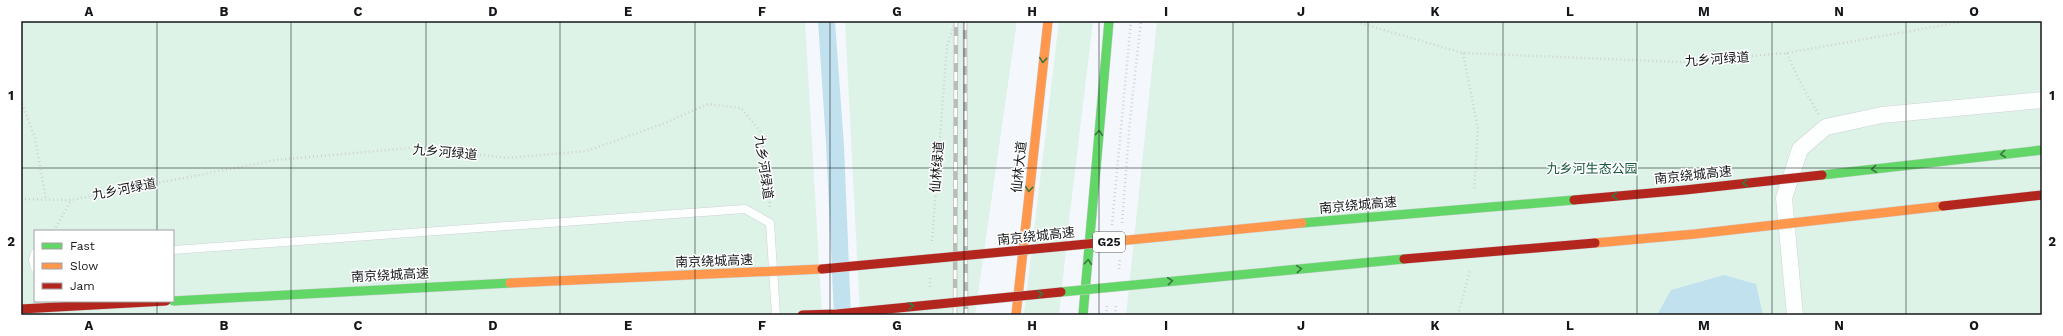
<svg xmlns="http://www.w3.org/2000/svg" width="2063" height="336" font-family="'Work Sans','Noto Sans SC',sans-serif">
<rect width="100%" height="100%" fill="#f4f7fb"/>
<path fill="#ddf3e8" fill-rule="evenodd" d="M21 21H805L822 315H21ZM35 231H173V301H35Z
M845 21H1017L975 315H860Z
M1059 21H1093L1070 213 1059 315H1024Z
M1157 21H2042V315H1126Z"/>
<path fill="#c1e1ef" d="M818 21H835L844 146 851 315H834L826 143Z
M1724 275 1756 284 1763 315H1657L1671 290Z"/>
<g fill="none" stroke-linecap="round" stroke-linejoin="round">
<g stroke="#d0d2d6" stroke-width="9">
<path id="lane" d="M173 250 745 209 770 223 776 315
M35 253 33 260 35 268"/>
</g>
<g stroke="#d0d2d6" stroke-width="17">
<path id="street" d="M1795 315 1784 198 1800 149 1826 127 1882 115 2042 100"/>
</g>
<g stroke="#d0d2d6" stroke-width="10">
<path id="fast" d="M1083 315 1109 21"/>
</g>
<g stroke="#d0d2d6" stroke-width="10">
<path id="slow" d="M1016 315 1048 21"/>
</g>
<path stroke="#d0d2d3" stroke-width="2.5" stroke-dasharray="1 3" stroke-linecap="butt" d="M1353 21 1463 53 1680 62 1787 53 1967 21
M1463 53 1478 129 1474 191
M1787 53 1799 80 1819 115
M21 100 35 138 46 200
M21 199 71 200 276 160 421 147 506 158 587 151 665 123 708 104 741 108 760 131 767 168 770 210
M1122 223 1130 120 1141 21
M1112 225 1131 21
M54 231 71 200
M932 241 947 46 955 21
M1119 269 1120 258
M930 287V276
M1106 315 1107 306
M1115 315 1116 304
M1458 315 1470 270"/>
<use href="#lane" stroke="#fdfefe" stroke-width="8"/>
<use href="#street" stroke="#fdfefe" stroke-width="16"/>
<use href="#fast" stroke="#63d668" stroke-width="9"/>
<use href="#slow" stroke="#ff974d" stroke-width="9"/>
<g stroke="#babcbc" stroke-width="4.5">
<path id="rail" d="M965 21 966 315
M955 315 956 21"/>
</g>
<use href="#rail" stroke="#fff" stroke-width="3" stroke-dasharray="9" stroke-linecap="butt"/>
<g stroke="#d0d2d6" stroke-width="10" stroke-linecap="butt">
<path id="fast-bridge" d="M1822 175 2042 150
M1302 223 1574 200
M1061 292 1404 259
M173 301 510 283"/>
</g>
<g stroke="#d0d2d6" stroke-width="10" stroke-linecap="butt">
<path id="slow-bridge" d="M1108 242 1302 223
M1595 243 1695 234 1943 206
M510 283 822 269"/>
</g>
<g stroke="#d0d2d6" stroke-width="10" stroke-linecap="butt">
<path id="jam-bridge" d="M1574 200 1685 190 1822 175
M1943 206 2042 195
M1404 259 1595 243
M822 269 1108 242
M21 309 166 301
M802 315 837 314 1061 292"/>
</g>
<use href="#fast-bridge" stroke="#63d668" stroke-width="9"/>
<use href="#slow-bridge" stroke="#ff974d" stroke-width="9"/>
<use href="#jam-bridge" stroke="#b3261e" stroke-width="9"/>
</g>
<defs><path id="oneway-chevron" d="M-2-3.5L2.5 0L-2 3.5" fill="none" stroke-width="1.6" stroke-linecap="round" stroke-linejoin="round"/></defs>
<g stroke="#3c7640">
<use href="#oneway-chevron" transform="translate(1043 60) rotate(96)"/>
<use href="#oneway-chevron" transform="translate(1099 133) rotate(-85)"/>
<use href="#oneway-chevron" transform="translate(2003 154) rotate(174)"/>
<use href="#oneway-chevron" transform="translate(1874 169) rotate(174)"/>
<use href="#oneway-chevron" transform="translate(1745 183) rotate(174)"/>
<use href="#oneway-chevron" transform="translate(1029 189) rotate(96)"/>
<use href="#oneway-chevron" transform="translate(1615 196) rotate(175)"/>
<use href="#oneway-chevron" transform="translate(1088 262) rotate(-85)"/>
<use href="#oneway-chevron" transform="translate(1299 269) rotate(-5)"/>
<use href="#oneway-chevron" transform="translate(1170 281) rotate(-6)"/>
<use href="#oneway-chevron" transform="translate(1040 294) rotate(-6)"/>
<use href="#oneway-chevron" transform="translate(911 306) rotate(-6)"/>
</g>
<path fill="none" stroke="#141619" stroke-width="1" stroke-opacity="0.55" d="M157 21V231M291 21V315M426 21V315M560 21V315M695 21V315M830 21V315M964 21V315M1099 21V315M1233 21V315M1368 21V315M1503 21V315M1637 21V315M1772 21V315M1906 21V315M21 168H2042M157 301V315"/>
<g text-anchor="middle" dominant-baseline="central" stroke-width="3" stroke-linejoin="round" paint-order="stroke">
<rect fill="#fff" stroke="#5a5c5e" stroke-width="1" x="1093" y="232" width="32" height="20" rx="3"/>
<g font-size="12" font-weight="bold" fill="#141619">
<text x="1109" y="242">G25</text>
</g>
<g font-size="13" fill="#141619" stroke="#fff">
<text transform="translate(1717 59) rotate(-4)">九乡河绿道</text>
<text transform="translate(445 152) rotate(5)">九乡河绿道</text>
<text transform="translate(764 167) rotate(82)">九乡河绿道</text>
<text transform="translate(937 167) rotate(-85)">仙林绿道</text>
<text transform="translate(1019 167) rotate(-84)">仙林大道</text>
<text transform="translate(1693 175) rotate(-6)">南京绕城高速</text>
<text transform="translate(124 189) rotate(-11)">九乡河绿道</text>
<text transform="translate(1358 205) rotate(-5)">南京绕城高速</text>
<text transform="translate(1036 236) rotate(-6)">南京绕城高速</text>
<text transform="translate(714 261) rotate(-2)">南京绕城高速</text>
<text transform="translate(390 275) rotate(-3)">南京绕城高速</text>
</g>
<g font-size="13" fill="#175738" stroke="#fff">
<text x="1592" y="168">九乡河生态公园</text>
</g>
</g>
<rect width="2063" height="336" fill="none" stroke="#ffffff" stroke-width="44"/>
<rect x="34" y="230" width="140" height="72" fill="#ffffff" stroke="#a1a2a3"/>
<rect x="42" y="243" width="20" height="6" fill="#63d668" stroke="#a1a2a3"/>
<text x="70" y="250" font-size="12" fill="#141619">Fast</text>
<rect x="42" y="263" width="20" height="6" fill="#ff974d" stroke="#a1a2a3"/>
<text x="70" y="270" font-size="12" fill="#141619">Slow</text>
<rect x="42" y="283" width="20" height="6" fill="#b3261e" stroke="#a1a2a3"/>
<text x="70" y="290" font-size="12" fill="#141619">Jam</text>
<rect x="22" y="22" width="2019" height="292" fill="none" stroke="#141619" stroke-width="1.5"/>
<g font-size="13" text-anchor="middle" font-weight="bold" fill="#141619">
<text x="89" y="16">A</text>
<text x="224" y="16">B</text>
<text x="358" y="16">C</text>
<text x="493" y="16">D</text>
<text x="628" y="16">E</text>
<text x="762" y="16">F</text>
<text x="897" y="16">G</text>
<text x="1032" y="16">H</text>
<text x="1166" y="16">I</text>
<text x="1301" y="16">J</text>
<text x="1435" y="16">K</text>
<text x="1570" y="16">L</text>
<text x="1704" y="16">M</text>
<text x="1839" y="16">N</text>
<text x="1974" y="16">O</text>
<text x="11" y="100">1</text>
<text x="2052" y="100">1</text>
<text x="11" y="246">2</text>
<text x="2052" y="246">2</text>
<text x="89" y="330">A</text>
<text x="224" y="330">B</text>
<text x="358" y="330">C</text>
<text x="493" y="330">D</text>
<text x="628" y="330">E</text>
<text x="762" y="330">F</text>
<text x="897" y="330">G</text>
<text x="1032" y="330">H</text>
<text x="1166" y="330">I</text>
<text x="1301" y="330">J</text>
<text x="1435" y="330">K</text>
<text x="1570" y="330">L</text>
<text x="1704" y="330">M</text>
<text x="1839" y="330">N</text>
<text x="1974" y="330">O</text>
</g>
</svg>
